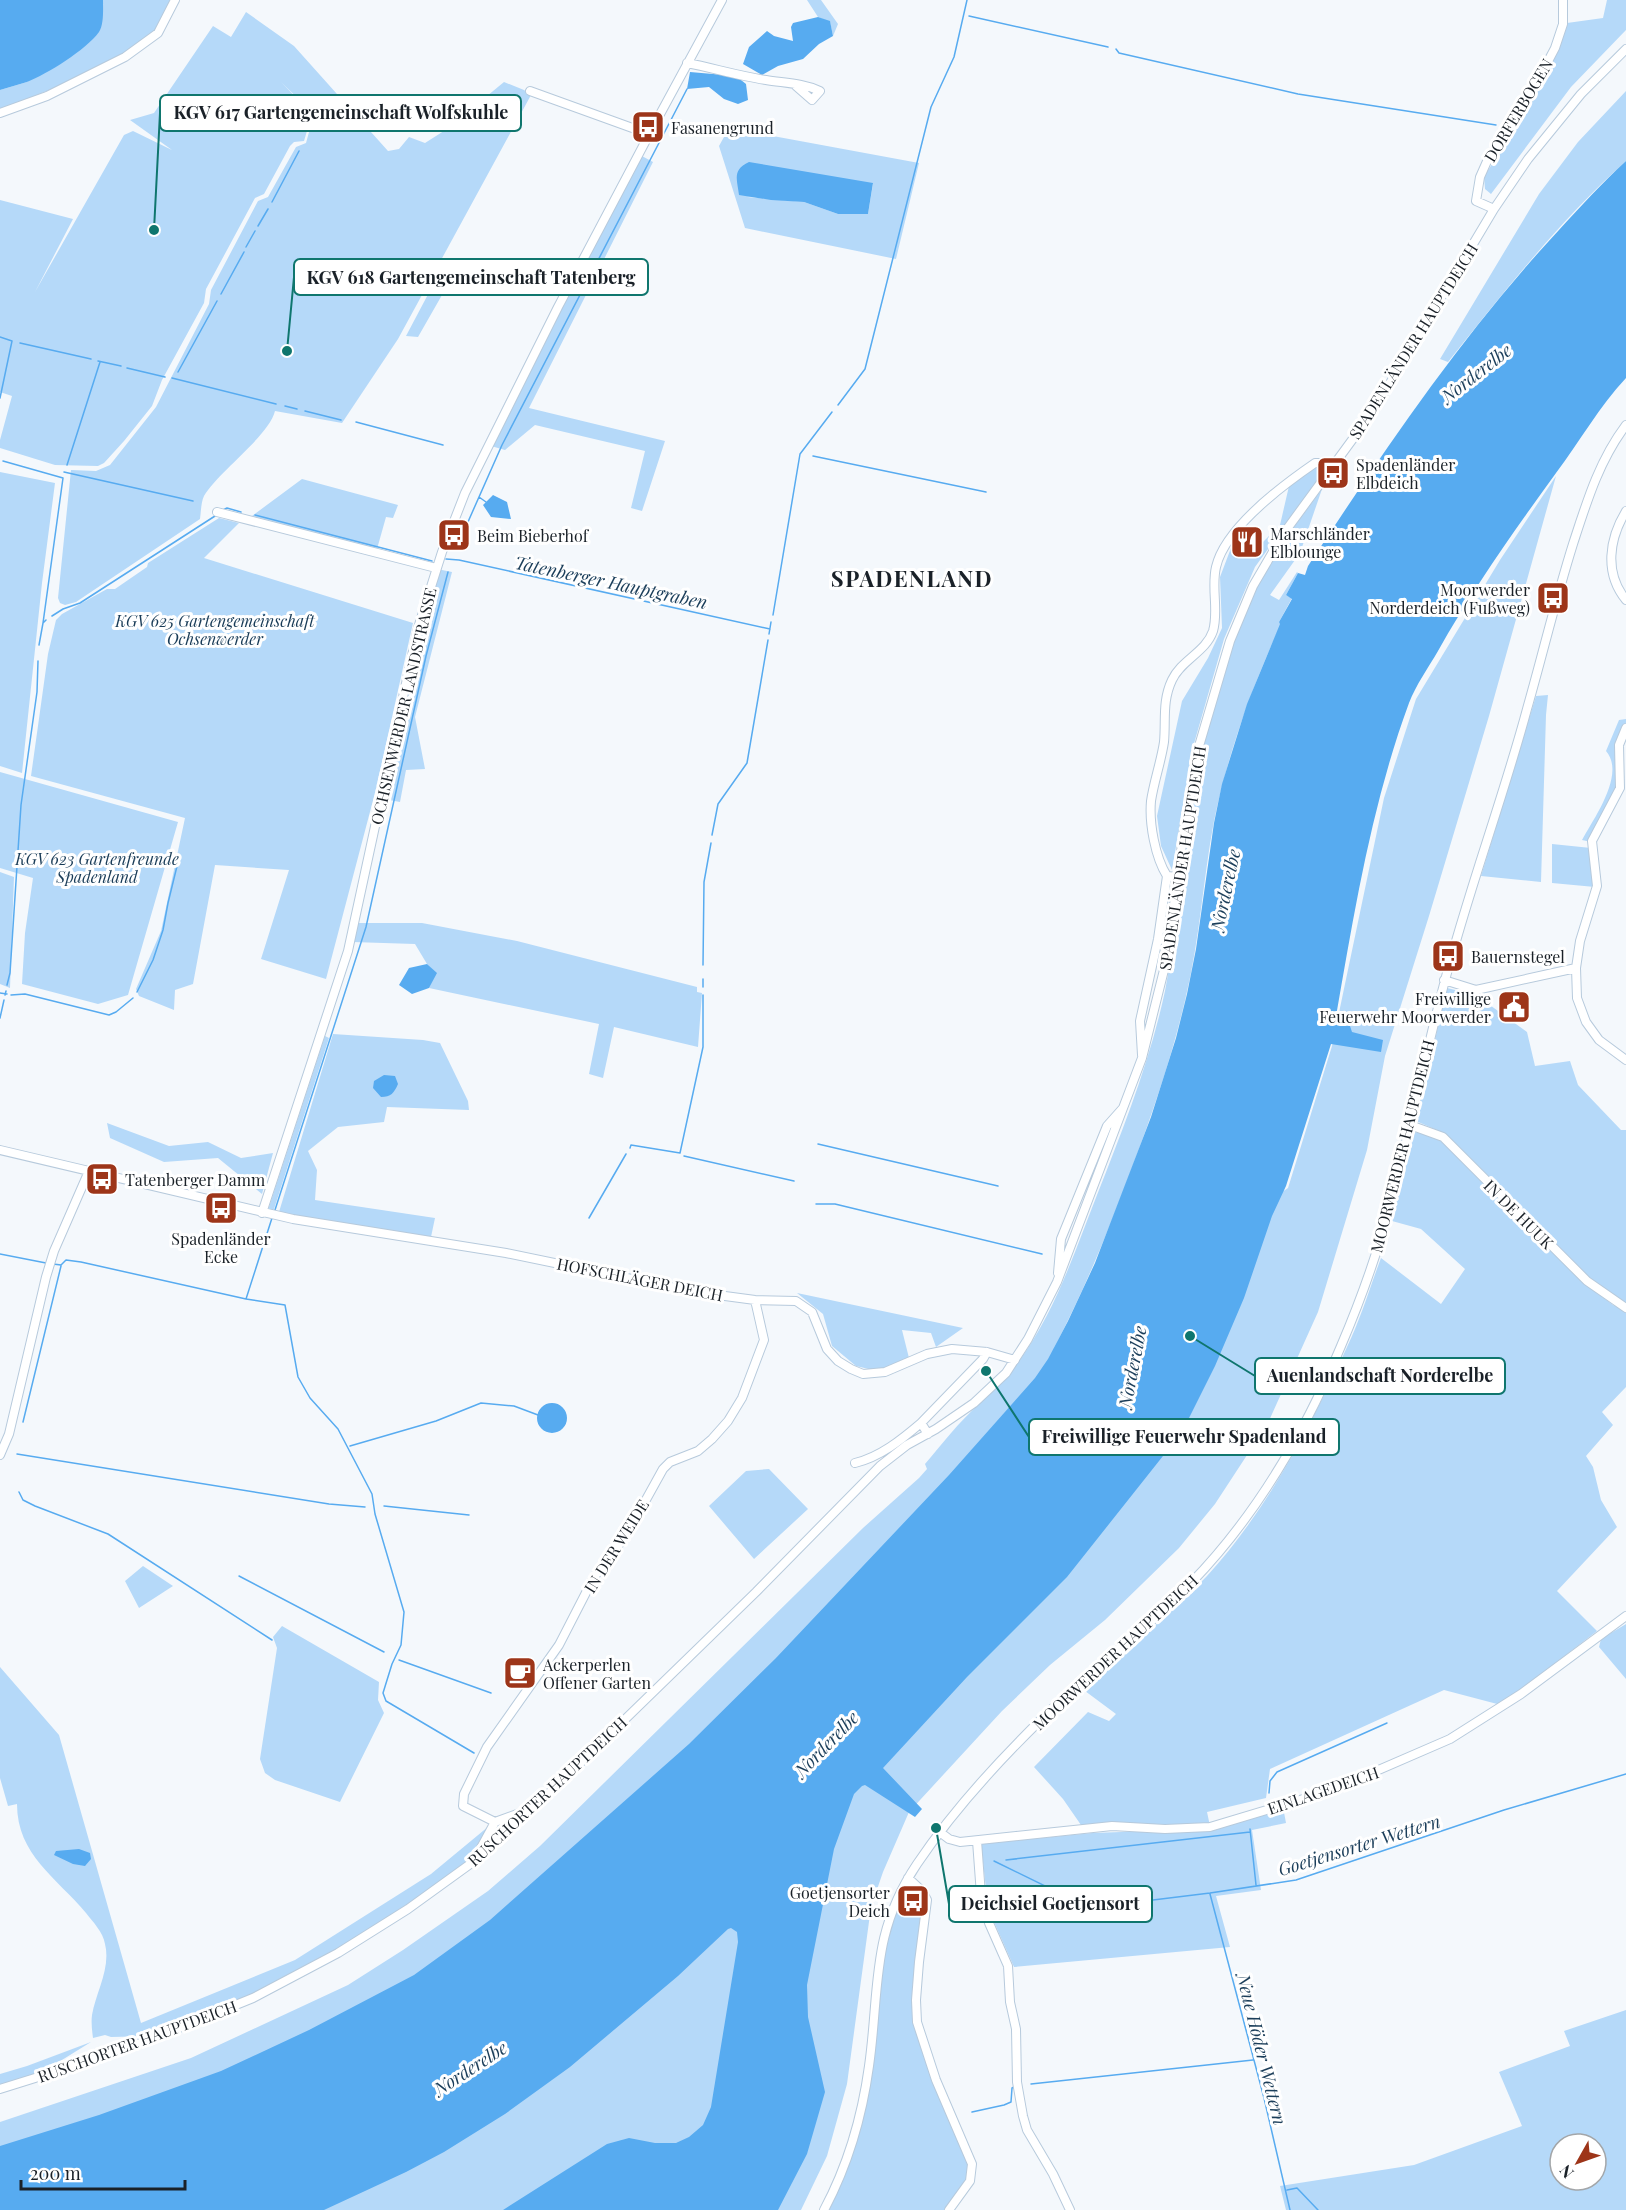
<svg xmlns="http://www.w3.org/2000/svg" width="1626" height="2210" font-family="'Playfair Display',serif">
<rect width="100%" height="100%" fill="#f4f8fc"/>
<path fill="#b5d9f9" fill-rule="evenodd" d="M103 0H170C166 11 162 24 153 32 119 65 45 92 0 109V90L27 82 99 31Z
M807 0H821L838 24 833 36 830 22 818 17Z
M1607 0H1626V30L1571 87 1491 194 1485 189 1484 177C1515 127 1547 79 1567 23L1603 18Z
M246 12 294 46 388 151 399 149 409 137 425 143 447 129 504 82 524 90 531 95 398 339 342 423 275 411C269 436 218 472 204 496 201 502 201 512 200 519L76 602 65 605 60 603 58 598 71 470 96 471 110 465 156 407 209 304 211 290 258 201 268 197 296 147 306 143 314 114 281 82 312 114 304 141 294 142 290 146 264 194 255 198 206 289 204 303 162 380 152 406 124 441 104 463 98 466 55 465 0 448V440L12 396 0 392V200L73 219 35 292 124 135 133 131 172 150 130 120 154 113 213 26 231 37Z
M1626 91V161C1559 221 1504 292 1448 362L1440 359 1539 194 1578 142Z
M729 128 919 163 896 259 745 228 719 146ZM873 184 868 214H838L804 202 747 197Z
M640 155 653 162 529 408 665 441 642 511 631 508 645 451 535 425 505 450 491 446Z
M443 266 454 274 418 337 406 336Z
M1321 463 1327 467 1255 567 1224 639 1193 747 1172 870 1161 846 1157 816 1182 701 1208 658 1222 628 1220 577 1231 548 1247 558 1280 525 1289 486Z
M0 472 55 483 42 583 22 773 0 766Z
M1556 476 1489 716 1429 916 1385 1056 1367 1150 1318 1312 1268 1423 1215 1504 1179 1548 1105 1620 1050 1665 1002 1711 909 1812 883 1872 871 1907 847 2084 827 2156 801 2210H0V2122L191 2058 348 1985 403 1950 488 1891 540 1846 863 1528 919 1478 927 1469 925 1464C942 1444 959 1422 979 1404 993 1390 1007 1378 1019 1361 1055 1312 1075 1251 1097 1195 1123 1129 1150 1061 1165 991 1178 925 1183 859 1194 793 1206 724 1225 656 1254 592 1271 555 1298 522 1322 489L1300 553 1270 595 1279 600 1297 572 1298 573 1286 595 1292 598 1279 622 1281 624C1252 687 1228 753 1214 821 1203 879 1200 938 1186 996 1173 1053 1154 1109 1133 1165 1110 1227 1085 1289 1054 1348L1288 1188 1332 1046 1384 798 1416 699 1500 560Z
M302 479 398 505 393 518 386 517 377 549 252 516Z
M219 518 239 523 204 558 413 623 376 789 326 979 261 959 289 870 215 865 193 984 175 990 174 1010 139 996 136 989 161 931 185 818 31 776 48 654 56 620 62 614 107 589H115L147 567 148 563Z
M437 569 452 572 415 717 425 769 406 770 400 802 384 799Z
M1548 695 1546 715 1541 882 1481 876 1536 696Z
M1626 719V726L1622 731 1619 781 1591 842 1582 840C1594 818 1626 774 1606 751L1619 720Z
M0 772 178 822 128 995 98 1004 22 984 25 933 33 878 0 868Z
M1552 844 1591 848 1595 887 1552 883Z
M0 872 14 877 10 988 0 984Z
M357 923H422L517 941 697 987V992L702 993 698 1047 614 1027 603 1078 589 1074 599 1024 429 988 436 973 427 964 415 944 352 942Z
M1447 988 1476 995 1527 1032 1535 1066 1570 1061 1578 1085 1621 1130H1626V1303L1616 1298 1589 1278 1446 1134 1416 1121Z
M333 1034 423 1040 440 1043 468 1101 469 1110 387 1107 384 1122 338 1127 308 1151 317 1170 315 1200 435 1218 431 1237 366 1228 279 1212Z
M325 1036 329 1038 274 1209 272 1211 268 1210Z
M107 1123 169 1146 208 1142 241 1158 273 1153 262 1194 218 1158 164 1162 110 1138Z
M1414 1132 1425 1134 1441 1141 1584 1283 1613 1305 1626 1310V1387L1602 1412 1613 1425 1586 1456 1593 1467 1601 1500 1617 1527 1557 1591 1597 1631 1501 1705 1444 1690 1270 1769 1266 1798 1207 1812 1210 1826C1167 1827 1124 1823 1081 1825L1063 1799 1034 1767 1088 1712 1109 1721 1116 1714 1081 1688C1124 1652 1168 1617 1207 1576 1267 1510 1310 1428 1347 1347 1361 1318 1370 1287 1381 1258L1441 1304 1465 1269 1421 1229 1392 1221Z
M797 1293 963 1328 936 1347 931 1333 902 1330 909 1358 877 1371 856 1366 832 1346 823 1314Z
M769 1469 808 1509 754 1559 709 1506 746 1471Z
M143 1566 173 1586 139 1608 125 1581Z
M1626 1624V1679L1599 1647 1601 1639Z
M282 1626 379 1682 378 1700 384 1713 340 1802 275 1780 265 1773 260 1759 277 1648 273 1637Z
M0 1667 59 1735 141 2023 295 1960 431 1874 489 1826 474 1856 407 1906 326 1956 250 1995 153 2036 111 2037 105 2035 93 2038C92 2030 91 2023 92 2015 96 1992 111 1968 105 1944 103 1932 93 1922 86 1913 57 1878 17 1855 17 1804L8 1806 0 1778Z
M1283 1807 1286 1823 1252 1830 1261 1890 1216 1896 1230 1947 1014 1967 994 1922 987 1898 981 1844 1092 1833 1210 1829Z
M901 1900 925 1901 912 2011 917 2034 969 2159V2176L945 2210H829C851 2164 867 2117 873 2066 878 2030 876 1992 883 1956 887 1936 894 1918 901 1900Z
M1626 2010V2210H1286L1280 2186 1414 2165 1522 2126 1499 2072 1570 2046 1564 2031ZM1560 2144H1596V2180H1560Z
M91 2042 41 2073 0 2086V2074L27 2066Z"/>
<path fill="#57abf0" d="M0 0H103C103 9 104 24 99 32 86 50 47 74 27 82 18 85 9 87 0 90Z
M818 17 830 21 833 36 819 44 803 59 778 66 762 75 743 64 749 47 767 31 774 36 793 41 791 27 793 23Z
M690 72 736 76 746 84 748 100 738 104 724 99 709 87 687 89Z
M1626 161V378C1599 407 1580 441 1556 473 1514 531 1473 589 1438 651 1428 668 1416 685 1409 703 1371 806 1354 914 1335 1022L1350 1026 1352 1032 1383 1040 1381 1052 1331 1044 1286 1186 1272 1216 1244 1298 1215 1366 1182 1432 1067 1577 967 1677 883 1768 922 1809 915 1817 865 1785 862 1786 854 1794 834 1849 807 1985 808 2017 825 2092 807 2154 778 2210H503L607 2144 629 2138 655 2143H676L689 2137 703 2125 711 2107 738 1942 737 1932 731 1928 728 1929 678 1976 570 2067 505 2114 444 2152 406 2172 324 2210H0V2146L99 2115 221 2071 309 2030 414 1975 490 1920 689 1744 776 1658 949 1475 1035 1378 1048 1359 1068 1321 1095 1263 1151 1117 1176 1038 1187 994 1196 949 1214 823 1222 784 1247 704 1280 624 1279 622 1292 599 1286 595 1298 573 1305 575 1308 566C1385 449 1463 333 1559 230 1581 206 1602 183 1626 161Z
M749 162 873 183 868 214H838L804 202 771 200 739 195C737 179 732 170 749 162Z
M493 495 507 502 511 519 491 517 483 505Z
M427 964 437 973 429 988 412 994 399 985 409 968Z
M384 1075 395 1076 398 1084C394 1093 391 1097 381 1097L373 1088 374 1081Z
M537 1418a15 15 0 1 1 30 0a15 15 0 1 1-30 0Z
M79 1849 90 1853 91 1859 85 1866 73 1864 54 1855 56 1851Z"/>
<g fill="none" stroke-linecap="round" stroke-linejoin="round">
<path stroke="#57abf0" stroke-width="1.5" d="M969 16 1108 47
M1116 49 1119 53 1298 94 1496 125
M272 202 299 151
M258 226 268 209
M246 247 255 231
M221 294 244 252
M0 337 12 341 0 398
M20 343 91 359
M98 361 121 366
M127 368 165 377
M178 372 217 301
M172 378 276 404
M838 405 865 369 931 107 954 57 967 0
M285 406 297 409
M305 411 341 420
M356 422 443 445
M813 456 986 492
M3 461 63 478 43 623
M67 465 100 362
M64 472 193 501
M479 497 486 502
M223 510 227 508 241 512
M255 515 432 561
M456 549 502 445 687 89
M446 559 459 560 770 629
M773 615 800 454 832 412
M52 616 63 609 80 603 215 516
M769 634 771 622
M39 645 43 623 46 620
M712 835 718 804 747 763 768 640
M703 965 704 882 711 843
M7 985 10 973 21 805 37 692 38 661
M703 987V979
M137 992 153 960 163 930 168 903 178 862
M0 993 7 994
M5 995 6 991
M11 995 25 994 109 1015 116 1012 133 998
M0 1018 4 1000
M818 1144 998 1186
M630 1148 631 1145 680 1153 703 1047V995
M684 1156 794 1181
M816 1204H835L1042 1254
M275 1210 366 927 426 656 448 572
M589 1218 626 1154
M0 1254 46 1263
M53 1264 61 1265 66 1260 81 1262 246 1299 285 1305 298 1377 310 1398 338 1429 372 1494 375 1514 404 1612 401 1645 392 1664 383 1693 386 1701 474 1753
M246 1299 272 1218
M23 1422 61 1266
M350 1446 436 1421 481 1403 514 1406 538 1415
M17 1454 329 1504 365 1507
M19 1492 23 1500 35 1506 108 1534 272 1640
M384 1506 469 1515
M239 1576 384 1652
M399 1660 491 1693
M1269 1793 1270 1781 1277 1772 1387 1723
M1250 1829 1256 1885
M1006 1860 1250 1832
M994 1861 1084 1905 1104 1906 1210 1893 1296 1880 1504 1810 1626 1774
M1210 1894 1264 2098 1290 2210
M996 1918 1082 1908 1084 1906
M1031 2084 1253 2060
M972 2112 1004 2105 1011 2102 1012 2088 1014 2087
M1287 2190 1297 2188 1318 2210"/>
<g stroke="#b7cadc" stroke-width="10">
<path id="minor" d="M687 63C713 68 739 76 766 80 784 83 803 83 820 91L812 100 796 86
M530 91 649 134
M0 113 47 96 125 57 158 33 175 0
M1494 209 1476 201 1480 177 1488 159 1526 103 1555 48 1563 24V0
M1626 511C1609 539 1604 573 1626 600
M217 512 436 568
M1626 728 1619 745 1620 788 1592 841 1597 886 1580 941 1576 968 1577 998 1586 1022 1599 1040 1626 1060
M1178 877 1167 876C1155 857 1149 823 1151 801 1154 781 1161 762 1164 742 1166 720 1162 701 1172 680 1181 660 1206 652 1213 631 1219 611 1211 588 1216 567 1225 528 1283 485 1315 463H1321L1331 469
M1444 980 1476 990 1576 968
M1142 1055 1140 1021 1158 939 1167 876
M1410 1125 1443 1137 1587 1281 1626 1308
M0 1150 293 1219 506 1253 695 1292 755 1300 796 1301 812 1312 827 1349 838 1361 851 1369 863 1374 885 1372 927 1354 952 1349 987 1352 1015 1360
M262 1213 348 951 418 628 442 552 465 493 558 307 652 129 722 0
M1058 1273 1061 1239 1107 1126 1123 1108
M928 1434 921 1423 983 1359 987 1352
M0 1455 9 1434 46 1277 54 1251 89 1171
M855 1463C880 1457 901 1440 921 1423
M528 1810 495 1822 463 1806 464 1794 487 1747 559 1645 594 1577 627 1534 663 1469 670 1462 698 1451 712 1439 728 1421 742 1398 764 1340 755 1300
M941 1833 949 1839 960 1842 1112 1826 1165 1829 1210 1827 1330 1791 1450 1739 1521 1694 1626 1616
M977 1841 981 1895 989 1923 1008 1966 1010 2002 1016 2029 1017 2082 1023 2116 1027 2130 1053 2174 1070 2210
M476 1857 495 1822
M908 1878 922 1891 927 1900 919 1962 916 2000 917 2022 936 2080 972 2164 970 2181 949 2210
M0 2089 96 2059 152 2039 253 1998 338 1953 408 1909 473 1862 542 1800 756 1592 880 1466 907 1445 936 1429 974 1403 1006 1373 1028 1339 1057 1282 1142 1058 1167 958 1184 829 1199 746 1230 641 1253 586 1284 533 1374 410 1494 209 1528 159 1581 94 1626 49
M824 2210C848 2165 862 2117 869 2066 880 1989 870 1934 917 1864 960 1800 1015 1743 1071 1691 1111 1655 1154 1622 1191 1583 1256 1516 1305 1432 1341 1346 1362 1297 1380 1246 1393 1194 1411 1126 1425 1056 1443 988 1467 894 1502 802 1527 709 1543 653 1556 598 1573 544 1587 501 1599 461 1626 425"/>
</g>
<use href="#minor" stroke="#fff" stroke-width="8"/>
</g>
<defs>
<g id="bus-square" transform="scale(1.725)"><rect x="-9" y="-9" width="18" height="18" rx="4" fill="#9d3519" stroke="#fff"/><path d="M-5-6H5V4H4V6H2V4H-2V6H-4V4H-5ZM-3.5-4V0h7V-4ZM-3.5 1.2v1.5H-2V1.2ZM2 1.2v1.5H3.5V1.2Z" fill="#fff"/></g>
<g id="restaurant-square" transform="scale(1.725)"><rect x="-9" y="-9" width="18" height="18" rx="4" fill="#9d3519" stroke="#fff"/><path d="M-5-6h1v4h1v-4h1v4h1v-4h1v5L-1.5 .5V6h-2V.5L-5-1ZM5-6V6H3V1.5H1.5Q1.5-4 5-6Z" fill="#fff"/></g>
<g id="civic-square" transform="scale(1.725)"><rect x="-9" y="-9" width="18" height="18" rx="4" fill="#9d3519" stroke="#fff"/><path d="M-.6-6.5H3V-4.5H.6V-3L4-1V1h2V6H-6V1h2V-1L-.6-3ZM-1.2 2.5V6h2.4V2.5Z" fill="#fff"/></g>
<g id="cafe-square" transform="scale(1.725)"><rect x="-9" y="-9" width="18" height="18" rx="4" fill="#9d3519" stroke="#fff"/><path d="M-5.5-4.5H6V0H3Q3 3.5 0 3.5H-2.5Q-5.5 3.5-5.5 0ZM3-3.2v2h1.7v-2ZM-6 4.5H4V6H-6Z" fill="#fff"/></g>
</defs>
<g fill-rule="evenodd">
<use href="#bus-square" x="648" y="127"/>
<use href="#bus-square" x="1333" y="473"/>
<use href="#bus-square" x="454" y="535"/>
<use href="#restaurant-square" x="1247" y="542"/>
<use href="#bus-square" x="1553" y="598"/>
<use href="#bus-square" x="1448" y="956"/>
<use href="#civic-square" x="1514" y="1007"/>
<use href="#bus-square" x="102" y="1179"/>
<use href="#bus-square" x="221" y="1208"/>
<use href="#cafe-square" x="520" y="1673"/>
<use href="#bus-square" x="913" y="1901"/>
</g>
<g text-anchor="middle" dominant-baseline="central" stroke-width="6" stroke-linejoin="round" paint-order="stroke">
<g font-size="16" fill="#1a2128" stroke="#fff">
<text transform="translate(1518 110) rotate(-59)">DORFERBOGEN</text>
<text transform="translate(1413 341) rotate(-58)">SPADENLÄNDER HAUPTDEICH</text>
<text transform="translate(403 706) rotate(-77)">OCHSENWERDER LANDSTRASSE</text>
<text transform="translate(1182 858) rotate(-81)">SPADENLÄNDER HAUPTDEICH</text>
<text transform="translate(1402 1146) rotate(-76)">MOORWERDER HAUPTDEICH</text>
<text transform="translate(1519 1214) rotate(45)">IN DE HUUK</text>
<text transform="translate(640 1279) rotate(11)">HOFSCHLÄGER DEICH</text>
<text transform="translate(616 1546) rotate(-58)">IN DER WEIDE</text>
<text transform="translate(1115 1652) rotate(-43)">MOORWERDER HAUPTDEICH</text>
<text transform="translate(1323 1790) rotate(-19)">EINLAGEDEICH</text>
<text transform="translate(547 1791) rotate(-43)">RUSCHORTER HAUPTDEICH</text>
<text transform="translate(137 2041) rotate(-20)">RUSCHORTER HAUPTDEICH</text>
</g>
<g font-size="16" fill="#1a2128" stroke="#fff" text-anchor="start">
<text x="671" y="127">Fasanengrund</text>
<text x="1356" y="464">Spadenländer<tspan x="1356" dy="18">Elbdeich</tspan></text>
<text x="1270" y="533">Marschländer<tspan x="1270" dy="18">Elblounge</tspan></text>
<text x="477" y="535">Beim Bieberhof</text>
<text x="1530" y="589" text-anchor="end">Moorwerder<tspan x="1530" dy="18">Norderdeich (Fußweg)</tspan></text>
<text x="1471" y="956">Bauernstegel</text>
<text x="1491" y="998" text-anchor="end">Freiwillige<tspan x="1491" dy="18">Feuerwehr Moorwerder</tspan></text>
<text x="125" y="1179">Tatenberger Damm</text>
<text x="221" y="1238" text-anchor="middle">Spadenländer<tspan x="221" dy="18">Ecke</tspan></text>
<text x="543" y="1664">Ackerperlen<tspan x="543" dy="18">Offener Garten</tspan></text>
<text x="890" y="1892" text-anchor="end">Goetjensorter<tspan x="890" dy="18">Deich</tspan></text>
</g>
<g font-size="16" font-style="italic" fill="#183b57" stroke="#fff">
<text x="215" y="620">KGV 625 Gartengemeinschaft<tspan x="215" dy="18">Ochsenwerder</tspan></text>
<text x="97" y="858">KGV 623 Gartenfreunde<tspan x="97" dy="18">Spadenland</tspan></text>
</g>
<g font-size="18" font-style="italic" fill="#1b3e5a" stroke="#fff">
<text transform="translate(1476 373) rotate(-38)">Norderelbe</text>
<text transform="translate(611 582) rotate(12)">Tatenberger Hauptgraben</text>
<text transform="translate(1225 890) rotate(-78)">Norderelbe</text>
<text transform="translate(1132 1367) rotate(-79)">Norderelbe</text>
<text transform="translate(826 1744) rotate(-46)">Norderelbe</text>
<text transform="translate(1359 1845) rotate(-17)">Goetjensorter Wettern</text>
<text transform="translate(1262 2049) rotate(76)">Neue Höder Wettern</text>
<text transform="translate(470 2068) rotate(-33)">Norderelbe</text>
</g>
<g font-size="22" font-weight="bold" letter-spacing="1.5" fill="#1a2128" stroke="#fff">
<text x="912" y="578">SPADENLAND</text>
</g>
</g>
<path fill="none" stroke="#0f766e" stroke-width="2" d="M154 230L160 113M287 351L294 277M1190 1336L1255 1376M986 1371L1029 1437M936 1828L949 1904"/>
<g fill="#0f766e" stroke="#fff" stroke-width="2">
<circle cx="154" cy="230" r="6"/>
<circle cx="287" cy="351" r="6"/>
<circle cx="1190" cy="1336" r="6"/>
<circle cx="986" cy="1371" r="6"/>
<circle cx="936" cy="1828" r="6"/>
</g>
<g fill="#fff" stroke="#0f766e" stroke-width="2">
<rect x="160" y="95" width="361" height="36" rx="6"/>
<rect x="294" y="259" width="354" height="36" rx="6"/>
<rect x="1255" y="1358" width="250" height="36" rx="6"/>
<rect x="1029" y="1419" width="310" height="36" rx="6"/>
<rect x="949" y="1886" width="203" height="36" rx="6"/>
</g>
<g font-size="18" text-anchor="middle" font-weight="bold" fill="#1a2128">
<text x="341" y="119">KGV 617 Gartengemeinschaft Wolfskuhle</text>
<text x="471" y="284">KGV 618 Gartengemeinschaft Tatenberg</text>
<text x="1380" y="1382">Auenlandschaft Norderelbe</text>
<text x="1184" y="1443">Freiwillige Feuerwehr Spadenland</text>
<text x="1050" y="1910">Deichsiel Goetjensort</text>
</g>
<g transform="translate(1578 2162) rotate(230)"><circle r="28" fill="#ffffff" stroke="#a3a6a9" stroke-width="1.5"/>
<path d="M0-4.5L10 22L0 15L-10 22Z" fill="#9d3519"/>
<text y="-9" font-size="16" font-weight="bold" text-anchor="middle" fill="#1a2128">N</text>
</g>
<path d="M21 2180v9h164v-9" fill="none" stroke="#1a2128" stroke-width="3"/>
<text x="30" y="2180" font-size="18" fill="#1a2128" stroke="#ffffff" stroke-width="4.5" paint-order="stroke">200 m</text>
</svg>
